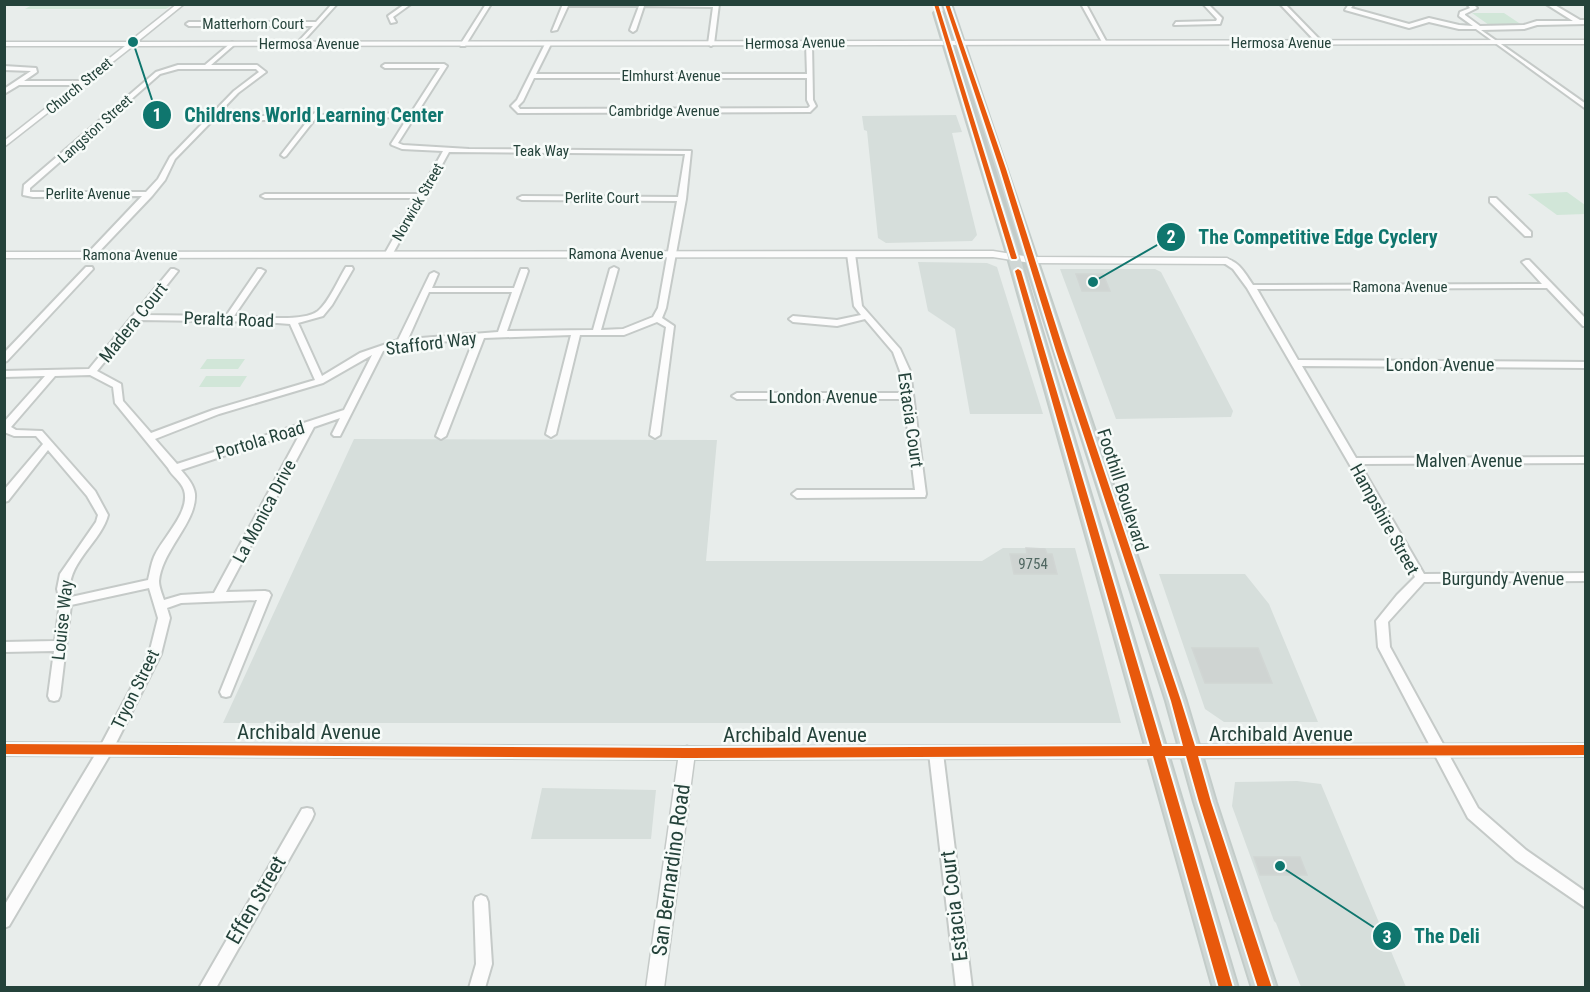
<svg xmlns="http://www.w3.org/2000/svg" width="1590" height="992" font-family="'Roboto Condensed',sans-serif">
<rect width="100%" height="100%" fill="#e8edeb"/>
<path fill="#d6dedb" d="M956 115 962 132 952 133 977 235 972 241 886 243 878 238 867 131 864 130 862 116Z
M918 262 987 263 997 267 1043 414H970L955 329 928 311Z
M1060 269H1155L1161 272 1233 411 1231 417 1116 419Z
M354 439 717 440 706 561H982L1003 548H1075L1121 723H223Z
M1159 574H1245L1269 604 1318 722H1224L1205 709Z
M1297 781 1321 784 1406 987H1301L1276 923 1274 921 1232 806 1235 782Z
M542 788 656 790 651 839H531Z"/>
<path fill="#d1e6d8" d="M32 5V4L172 5 166 9H25Z
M1472 13H1504L1522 25H1489Z
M1567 192 1585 205V214L1557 215 1528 194Z
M207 359H245L238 369H200Z
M206 376H247L240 387H199Z"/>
<path fill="#cfd4d2" stroke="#d1d6d4" stroke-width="1.5" d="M1076 274H1103L1110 291H1082Z
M1026 548 1045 549 1047 554H1052L1057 574H1014L1010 554H1027Z
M1192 648H1258L1272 683H1205Z
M1254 857H1300L1307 875H1260Z"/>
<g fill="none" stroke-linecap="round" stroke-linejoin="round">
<g stroke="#c5cac8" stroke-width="4">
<path id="minor" d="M332 4H337L299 46 296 44 313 26H189L186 24 189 22H316Z
M405 4H411L393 17 396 22 391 23 388 16Z
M486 4H491L465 46H461L460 45Z
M563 4H719L714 44 711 46 708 44 713 7 644 6 636 30 633 32 630 30 639 6H568L557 30 552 31Z
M1081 4H1086L1107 43 1102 42Z
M1203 4H1208L1222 18 1220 24 1174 25 1176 22 1216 21 1217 19Z
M1280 4H1285L1322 42V44H1318Z
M1349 4H1354L1351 8 1409 24 1429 18 1459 25 1473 26 1459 16 1460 12 1470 8 1467 4H1473L1477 8 1465 14V15L1480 26 1524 25 1537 21H1573L1546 4H1553L1580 20H1586V24L1537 25 1524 29 1481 30 1586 104V109L1476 29H1459L1429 22 1409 28 1345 10Z
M809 41 812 43 813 100 816 106 810 112 518 113 511 106 517 100 545 44 548 42 551 44 536 74H807L806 43ZM534 78H807V100L810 106 808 108 520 109 518 106 523 101Z
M232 42 234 43V45L211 65H257L266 72 238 93 215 117 312 115 315 113 318 115 411 113 440 68H385L382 66 385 64H444L447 66 398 143 403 145 469 149 691 151 686 199 666 308 662 318 674 326 660 435 655 438 650 435 666 327 657 322 624 335H580L556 434 551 437 546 434 571 335 484 338 446 436 441 439 436 436 474 339 403 345 383 351 340 436H334L332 434 340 418 314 427 226 592 265 591 269 592 271 595 230 696 226 697 222 696 220 692 257 600 181 603 167 608 170 618 161 654 111 753 9 926 4 928V906L101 745 149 654 158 618 149 588 71 605 60 696 58 700 54 701 50 700 48 696 54 651 4 652V642L55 641 60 602 57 589 60 574 96 522 98 515 87 496 48 450 8 501 4 502V490L43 444 36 436H14L4 432V422L45 376 4 377V371L89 369 171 269H174L178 271 143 315 226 316 258 269H261L265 271 234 316C255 316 302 323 318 311 329 302 338 280 346 267H352L353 269 332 305 323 316 298 323 322 376 360 353 398 340 430 274 434 272 438 274 432 288H514L521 269H527L528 271 507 331 593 330 610 269 614 267 618 269 601 330 623 329 653 317 658 308 677 201 522 200 518 198 522 196 678 197 685 154 449 152 392 255 388 257 384 255 416 198H265L261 196 265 194H419L443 151 402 149 392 145 391 144 408 117 315 119 286 156 284 157 281 155 309 119 212 121 175 159 165 180 152 196 94 257H91L87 255 88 253 142 196 33 197 23 195 24 185 156 72 178 65H205ZM178 69H256L259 72 234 91 170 157 158 179 146 192H30V188L160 74ZM429 292H512L498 332 408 339ZM139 320 264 322 290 324 315 380 213 410 151 433 123 401 121 384 97 371ZM372 355 344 410 177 464 155 439 219 414 323 383ZM90 375 113 387 115 403 168 468C171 475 181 481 184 490 191 512 162 538 154 557 151 564 150 572 148 580L71 597C63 565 101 543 108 515L95 491 42 431 16 430 11 427 55 376ZM302 430 214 593 181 595 164 600C162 594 159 587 159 581 162 550 197 522 195 494 194 485 187 477 181 470Z
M4 66 36 68 37 72 24 81H81L84 83 81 85H19L4 94V89L31 71 4 70Z
M1490 198H1496L1531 232V236H1525L1490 202Z
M848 252H854L855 254 862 306 900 349 910 371 926 494 925 497 797 498 792 494 797 490H915L904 399H737L732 396 737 393H903L900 371 893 352 865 319 837 326 793 322 789 319 793 316 837 320 861 315 854 306 847 254Z
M1224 259C1238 259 1246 275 1253 285L1542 284 1522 262 1526 260H1529L1586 319V326H1583L1547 288 1257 289 1298 360 1586 362V368L1302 366 1356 458 1586 457V463L1360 464 1424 574 1586 573V581L1424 582 1388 622 1390 647 1478 808 1526 850 1586 892V908L1516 860 1468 818 1378 647 1376 621 1397 595 1415 577 1247 288 1233 269 1224 263Z
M86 267H92L93 269 7 361 4 362V353Z
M936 747 941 749 943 753 972 988H956L929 753 931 749Z
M307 808 312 809 314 814 312 819 216 988H199L302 809Z
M481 895 486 897 488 902 492 964 485 988H469L476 964 474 902 476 897Z"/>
</g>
<g stroke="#c5cac8" stroke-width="3">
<path id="tertiary" d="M177 4H184L137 42 1586 40V44L133 46 4 147V141L125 46H4V42H129Z
M993 251 1031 257 1227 258 1232 261 1227 264 1031 263 993 257 4 258V252Z
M687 746 692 748 695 753 664 988H646L679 753 682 748Z"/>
</g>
<g stroke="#c3cbc8" stroke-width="2">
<path id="secondary" d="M4 742 687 746 1586 743V757L687 760 4 756Z"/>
</g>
<g stroke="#c3ccc9" stroke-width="4">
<path id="primary" d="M943 4H951L1186 701 1216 802 1277 988H1252L1194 802 1166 701Z
M938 10 942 13 1017 247 1238 988H1213L1005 247 934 13Z"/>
</g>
<use href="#minor" fill="#fcfcfc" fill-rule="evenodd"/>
<use href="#tertiary" fill="#fcfcfc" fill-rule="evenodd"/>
<use href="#secondary" fill="#fcfcfc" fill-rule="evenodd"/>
<use href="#primary" fill="#cfd7d5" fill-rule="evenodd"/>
<g stroke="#f7fbf9" stroke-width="4">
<path id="cycleway" d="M934 4H938L1017 258 1016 259H1012L1011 258Z
M945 4H949L1006 169 1064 351 1181 701 1195 746 1586 745V755L1198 756 1211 802 1272 988H1258L1199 802 1186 756H1165L1233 988H1219L1153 756 687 758 4 754V744L687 748 1150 746 1015 271 1018 269 1021 271 1162 746H1183L1171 701 1056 351 1000 169Z"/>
</g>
<use href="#cycleway" fill="#e8590c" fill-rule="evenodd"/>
</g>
<g text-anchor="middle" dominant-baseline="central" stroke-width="5" stroke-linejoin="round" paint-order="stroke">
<g font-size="15" fill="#24423a" stroke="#f7fbf9">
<text x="253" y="24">Matterhorn Court</text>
<text transform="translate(795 43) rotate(-1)">Hermosa Avenue</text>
<text x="1281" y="43">Hermosa Avenue</text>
<text x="309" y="44">Hermosa Avenue</text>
<text x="671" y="76">Elmhurst Avenue</text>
<text transform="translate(79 86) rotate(-39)">Church Street</text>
<text x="664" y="111">Cambridge Avenue</text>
<text transform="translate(95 129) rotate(-42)">Langston Street</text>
<text x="541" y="151">Teak Way</text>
<text x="88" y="194">Perlite Avenue</text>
<text x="602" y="198">Perlite Court</text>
<text transform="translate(418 202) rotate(-60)">Norwick Street</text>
<text x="616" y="254">Ramona Avenue</text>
<text x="130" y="255">Ramona Avenue</text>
<text x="1400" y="287">Ramona Avenue</text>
</g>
<g font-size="15" fill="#506761">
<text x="1033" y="564">9754</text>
</g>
<g font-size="18" fill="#24423a" stroke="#f7fbf9">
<text transform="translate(229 319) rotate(2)">Peralta Road</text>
<text transform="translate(133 322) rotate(-51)">Madera Court</text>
<text transform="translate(431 343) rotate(-7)">Stafford Way</text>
<text x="1440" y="364">London Avenue</text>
<text x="823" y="396">London Avenue</text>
<text transform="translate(911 420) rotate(82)">Estacia Court</text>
<text transform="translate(260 440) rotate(-17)">Portola Road</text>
<text x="1469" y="460">Malven Avenue</text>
<text transform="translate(1123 490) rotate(72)">Foothill Boulevard</text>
<text transform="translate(264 511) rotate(-62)">La Monica Drive</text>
<text transform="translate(1385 519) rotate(61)">Hampshire Street</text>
<text x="1503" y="578">Burgundy Avenue</text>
<text transform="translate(62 620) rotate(-84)">Louise Way</text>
<text transform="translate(135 689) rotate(-64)">Tryon Street</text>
</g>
<g font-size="21" fill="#24423a" stroke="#f7fbf9">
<text x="309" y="732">Archibald Avenue</text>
<text x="1281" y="734">Archibald Avenue</text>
<text x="795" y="735">Archibald Avenue</text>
<text transform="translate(671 870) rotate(-82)">San Bernardino Road</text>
<text transform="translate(256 900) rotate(-60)">Effen Street</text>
<text transform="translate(954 906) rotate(-97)">Estacia Court</text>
</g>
</g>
<path fill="none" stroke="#0f766e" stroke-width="2" d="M133 42L157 115M1093 282L1171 237M1280 866L1387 936"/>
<g fill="#0f766e" stroke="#f7fbf9" stroke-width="2">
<circle cx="133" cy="42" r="6"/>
<circle cx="1093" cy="282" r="6"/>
<circle cx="1280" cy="866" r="6"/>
<circle cx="157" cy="115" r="15"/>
<circle cx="1171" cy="237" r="15"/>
<circle cx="1387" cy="936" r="15"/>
</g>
<g font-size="18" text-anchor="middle" font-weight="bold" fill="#fff">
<text x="157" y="121">1</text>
<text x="1171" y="243">2</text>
<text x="1387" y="943">3</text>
</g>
<g font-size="20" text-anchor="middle" font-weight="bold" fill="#0f766e" stroke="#f7fbf9" stroke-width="5" stroke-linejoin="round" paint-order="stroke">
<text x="314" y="122">Childrens World Learning Center</text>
<text x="1318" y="244">The Competitive Edge Cyclery</text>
<text x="1447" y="943">The Deli</text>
</g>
<rect width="1590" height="992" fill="none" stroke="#24423a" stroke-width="12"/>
</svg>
